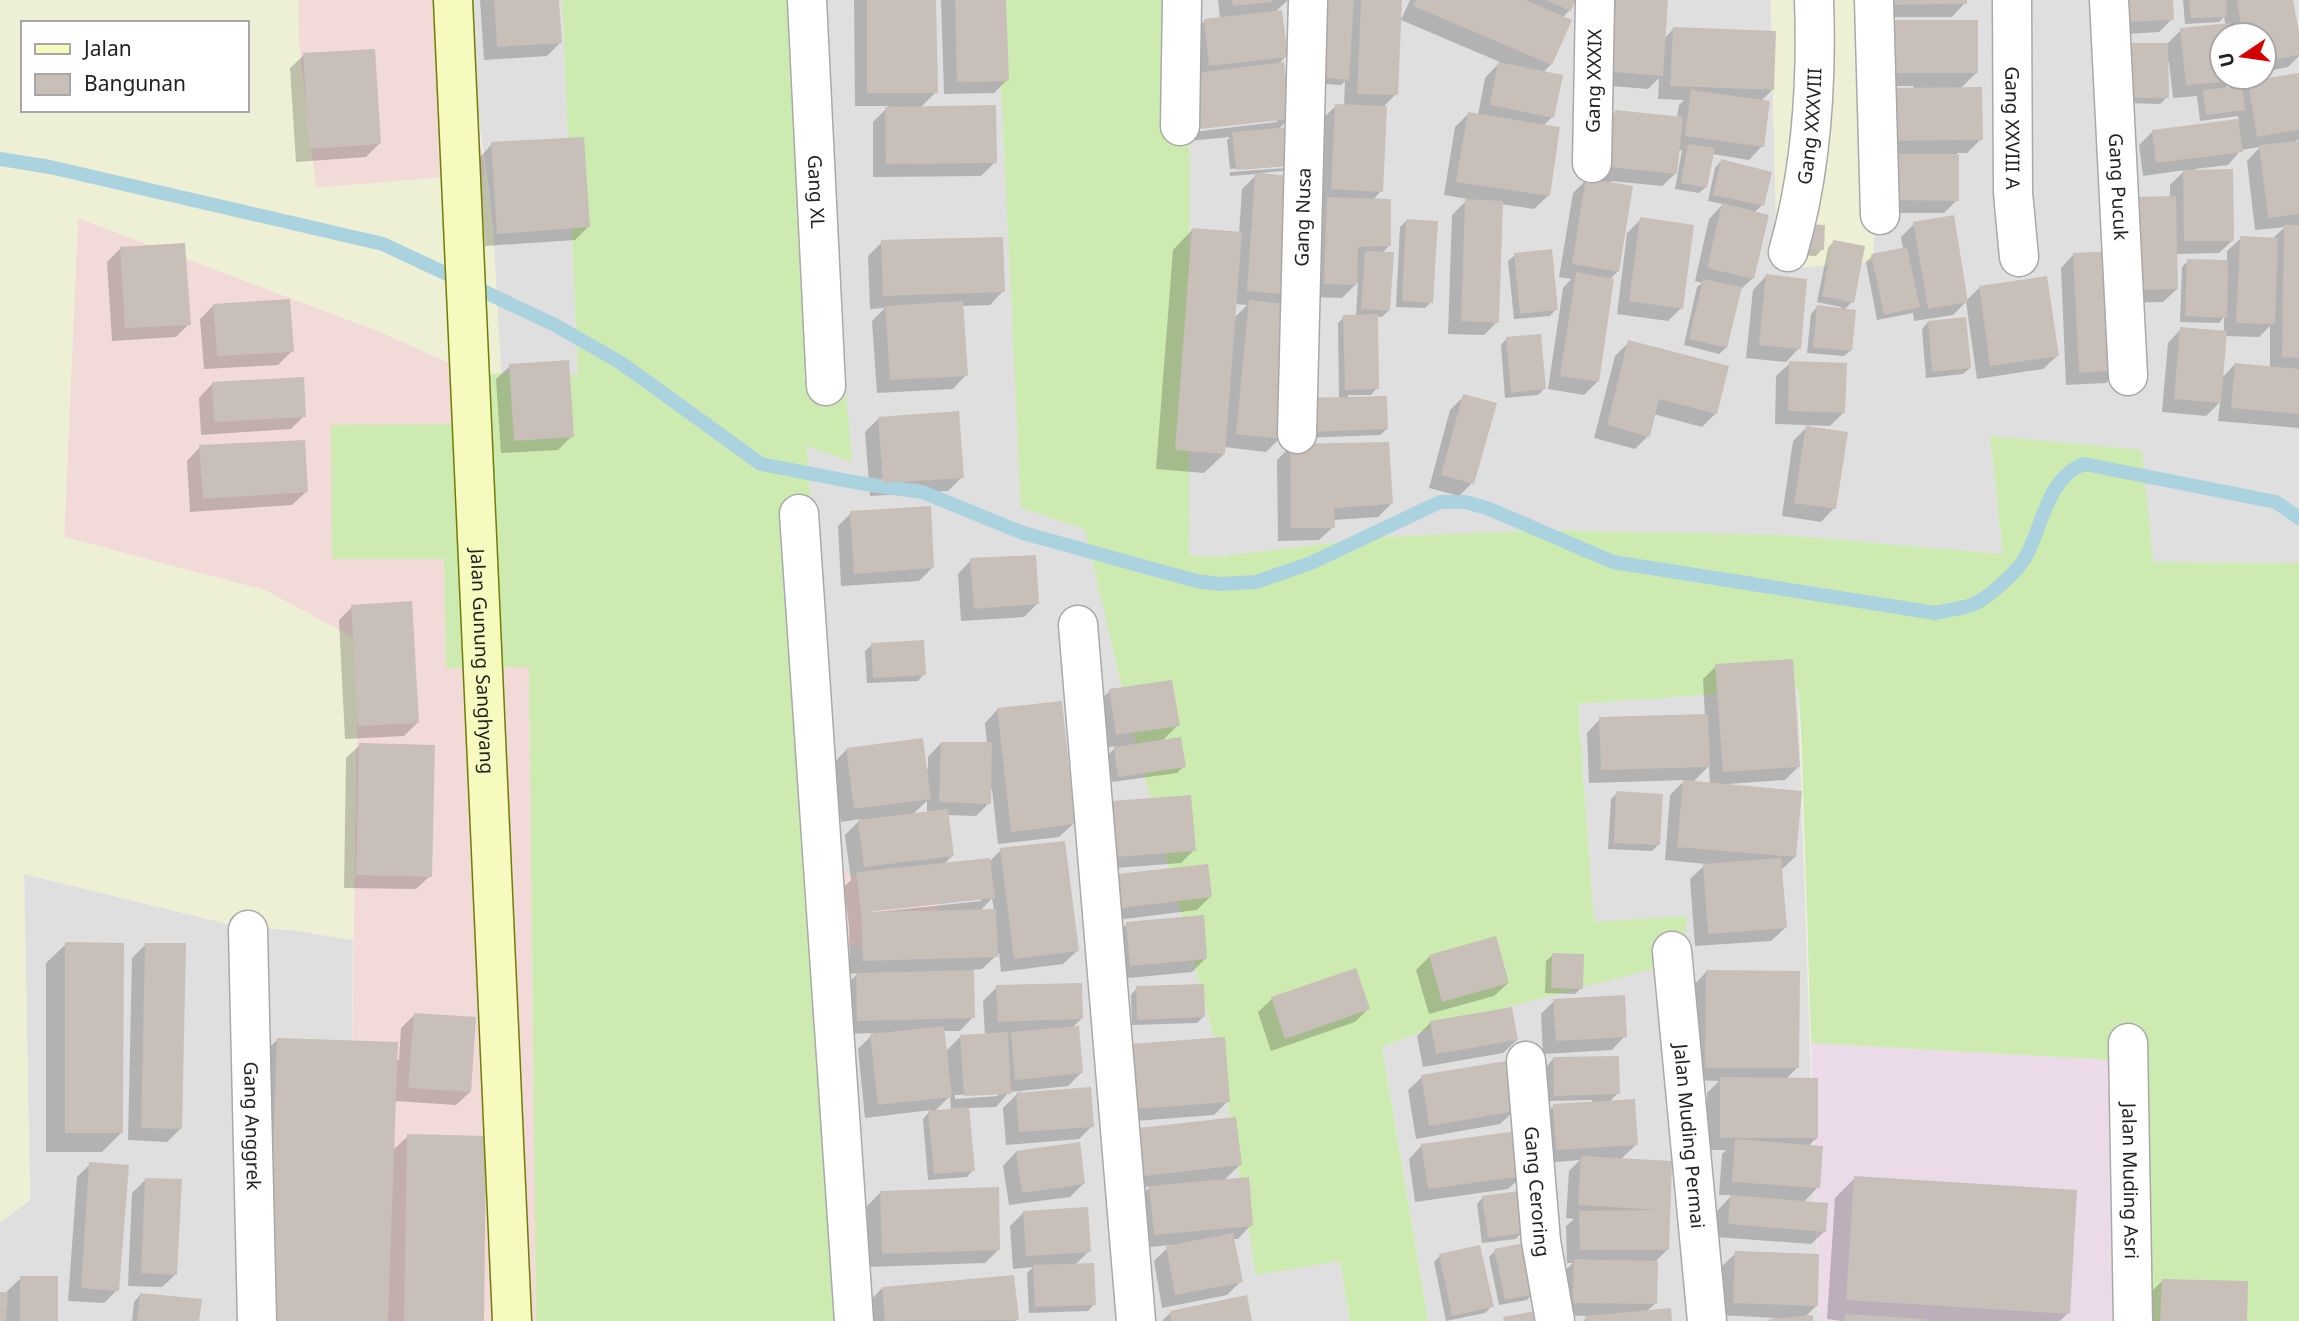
<svg xmlns="http://www.w3.org/2000/svg" width="2299" height="1321" font-family="'Noto Sans',sans-serif">
<rect width="100%" height="100%" fill="#f2efe9"/>
<path fill="#e0dfdf" fill-rule="evenodd" d="M460 0H562L578 375 501 373 490 194Z
M813 0H997L1085 528 1127 710 1223 1073 1256 1274 1340 1261 1350 1321H865L843 945 938 874H843L823 688 807 445 851 462Z
M1190 0H1771L1777 269 1874 0H2299V563L2153 562 1990 436 2003 554 1783 535 1544 530 1383 537 1214 557 1189 555ZM2222 35H2264V77H2222Z
M1798 688 1819 1321H1428L1382 1047 1436 1026 1687 916 1594 923 1578 704Z
M24 874 236 926 293 930 353 940 348 1321H0V1222L30 1200Z"/>
<path fill="#f2dad9" d="M298 0H460L485 174 315 188 299 46Z
M78 218 383 333 478 376V424L333 559H445L446 668 529 667 536 1321H348L358 640 64 538Z
M843 874H938V945H843Z"/>
<path fill="#ebdbe8" d="M1811 1043 2146 1062 2132 1321H1819Z"/>
<path fill="#eef0d5" fill-rule="evenodd" d="M0 0H298L299 46 316 188 485 174 493 226 501 373 478 376 383 333 78 218 64 537 265 590 358 640 353 940 293 930 236 926 24 874 30 1200 0 1222ZM23 23H247V110H23Z
M1771 0H1874V261L1777 270Z"/>
<path fill="#cdebb0" d="M562 0H813L852 462 807 446 823 688 843 874V945L865 1321H536L529 667 446 668 444 559H332L331 425 478 424V376L501 373 578 375Z
M997 0H1190L1189 555 1214 557 1383 537 1544 530 1783 535 2003 554 1990 436 2142 450 2153 562 2299 563V1321H2132L2146 1062 1811 1043 1801 730 1798 688 1578 704 1594 922 1687 916 1683 961 1436 1026 1382 1047 1428 1321H1350L1340 1261 1256 1275 1223 1073 1127 710 1085 529 1021 508Z"/>
<path fill="#0003" fill-rule="evenodd" d="M480 0H557L560 43 547 56 484 60Z
M854 0H935L936 92 920 108 995 162 981 176 873 177V122L889 106H855Z
M941 0H1005L1007 80 994 93 944 94Z
M1218 0H1288L1275 12 1286 56 1278 65 1289 118 1278 130 1290 165 1284 171 1259 173 1300 178 1280 438 1266 452 1224 447V454L1204 473 1156 469 1173 250 1192 230 1239 234 1242 189 1257 174 1230 176V172L1286 168V164L1230 169 1227 140 1230 137 1188 141 1191 34 1205 20 1220 19ZM1277 119V122L1193 132V128ZM1235 304 1247 305 1234 318Z
M1349 0H1400L1396 94 1385 105 1381 191 1373 200 1389 246 1381 254 1389 310 1382 317 1376 316 1377 388 1371 395H1348V399L1387 429 1380 435 1302 438 1339 399 1338 323 1344 317 1356 316 1358 282 1342 298 1311 297 1314 212 1324 202H1319L1322 119 1336 106H1344L1345 81 1341 85 1310 83Z
M1410 0H1574L1570 10 1562 18 1570 21 1551 64 1543 73 1552 117 1543 126 1548 196 1534 209 1501 204 1497 322 1484 335 1448 334 1452 215 1468 199 1444 195 1455 127 1468 114 1478 115 1485 78 1500 62 1401 20Z
M1605 0H1666L1664 39 1674 28 1772 90 1760 102 1762 146 1749 160 1712 154 1706 187 1699 193 1675 189 1682 150H1678L1676 173 1662 186 1611 181 1618 271 1609 280 1598 381 1584 395 1548 389 1563 288 1571 279 1559 277 1573 193 1586 180 1602 126 1615 112 1677 118 1679 105 1684 100 1658 99 1659 78 1648 89 1599 85Z
M1864 0H1965V3L1952 17H1865Z
M2108 0H2171L2172 19 2159 32 2110 35Z
M2183 0H2291L2299 42V56L2288 67 2264 72V35H2222V77H2234L2225 89 2241 91 2249 83 2299 75V139L2294 143H2299V428L2218 421 2220 402 2206 416 2162 412 2168 343 2181 329 2224 332V317L2219 323 2180 322 2182 267 2188 261H2227V251L2241 238 2272 239 2285 227 2255 230 2247 161 2260 147 2241 150 2228 165 2195 169 2233 240 2219 253 2176 254 2177 289 2163 302 2116 303 2120 370 2106 383 2066 385 2061 268 2074 254 2115 253 2170 197V185L2185 170 2143 176 2139 145 2152 132 2239 120 2238 116 2200 121 2197 96 2173 98 2169 62H2167V97L2160 104 2124 103 2167 44 2181 30 2226 26 2224 17 2219 22 2185 24ZM2270 326V368L2235 364 2222 378 2225 336 2259 337Z
M1870 35 1976 73 1960 89 1981 139 1967 153H1957V200L1944 213H1875V170L1914 86H1870Z
M304 55 379 144 366 157 296 162 290 68Z
M492 144 588 227 575 240 485 246 479 158Z
M1721 161 1762 205 1754 213 1753 278 1739 291 1726 348 1719 354 1684 345 1697 287 1702 283 1695 281 1709 219 1723 204 1708 201 1715 168Z
M1641 219 1681 308 1668 321 1617 314 1627 233Z
M1407 220 1431 302 1425 308 1396 307 1400 227Z
M1914 224 1966 301 1979 288 2057 356 2043 369 1977 379 1966 302 1953 315 1914 321 1913 313 1877 320 1866 262 1872 256 1903 249 1901 237Z
M1797 232 1822 249 1816 256 1796 255Z
M1834 241 1852 302 1844 310 1851 350 1844 356 1807 353 1811 314 1817 307 1840 310 1841 307 1817 302 1828 248Z
M882 242 1003 291 990 305 962 306 966 375 953 389 877 393 872 321 885 308 870 309 868 256Z
M121 248 189 324 176 337 112 341 107 262Z
M1515 255 1556 309 1550 316 1514 319 1508 261Z
M1766 276 1799 348 1786 362 1746 358 1753 290Z
M214 305 292 351 278 365 204 369 200 319Z
M1928 322 1970 368 1963 374 1926 378 1922 329Z
M1507 338 1544 389 1538 395 1505 398 1501 345Z
M1629 342 1716 413 1702 427 1653 414 1648 436 1635 449 1594 438 1615 356Z
M1790 363 1843 413 1830 426 1775 424 1776 376Z
M510 366 572 436 558 450 501 453 496 379Z
M212 384 304 416 291 429 201 435 199 398Z
M1464 396 1472 483 1459 496 1429 488 1450 410Z
M879 418 962 477 948 491 870 496 865 432Z
M1809 425 1834 508 1821 522 1782 516 1793 441Z
M1291 446 1391 504 1378 517 1333 520V527L1319 540 1278 541 1277 460Z
M200 447 306 492 292 505 190 512 187 461Z
M851 513 932 568 919 581 841 586 838 526Z
M971 560 1037 604 1024 617 961 621 958 574Z
M352 607 417 723 404 736 345 739 339 620Z
M872 645 924 674 918 681 867 683 865 651Z
M1716 666 1798 767 1785 780 1728 784 1795 857 1780 871 1785 928 1771 941 1695 946 1690 879 1706 864 1665 860 1670 795 1685 780 1589 783 1587 733 1600 719 1705 716 1703 679ZM1709 766 1710 784 1692 783Z
M1110 691 1178 725 1161 742 1184 766 1177 773 1112 782 1108 755 1117 746 1103 748 1096 704Z
M998 709 1073 824 1059 837 998 844 992 789H989V803L976 816 947 815 952 856 943 865 989 862 1001 850 1077 951 1063 964 1001 972 999 953 982 969 972 970 973 1017 960 1031H943L945 1052 961 1036 985 1035 983 1001 997 987 1082 1018 1072 1028 1082 1072 1068 1086 1020 1091 1021 1094 1092 1126 1079 1139 1006 1145 1003 1108 1020 1091 1009 1092 996 1107 968 1108 973 1170 967 1177 928 1180 923 1119 931 1110 865 1118 858 1049 874 1033 844 1034 843 988 858 973 850 974 849 926 844 887 851 880 845 835 861 819 841 822 833 764 846 750 928 769V757L941 743 987 744 985 723ZM927 801V814L912 815ZM981 898V901L867 913V910ZM992 898 994 910 980 911ZM998 1093V1096L955 1099V1095ZM950 1096 951 1110 934 1112Z
M360 745 430 876 416 889 344 888 346 758Z
M1617 793 1658 845 1652 851 1608 849 1611 799Z
M1099 816 1194 850 1181 863 1103 869Z
M1118 875 1211 896 1197 910 1108 921Z
M1127 924 1206 958 1192 972 1117 979 1113 937Z
M66 944 121 1133 102 1152H46V963Z
M145 945 181 1128 167 1142 128 1140 132 958Z
M1553 955 1581 988 1575 994 1545 993 1546 961Z
M1430 956 1508 983 1494 996 1429 1014 1416 970Z
M1706 972 1797 1068 1785 1080 1817 1138 1808 1146 1818 1187 1803 1203 1825 1231 1811 1244 1715 1237 1717 1211 1732 1195H1719L1722 1154 1726 1150H1707V1093L1719 1081 1692 1080 1693 986Z
M1137 988 1203 1017 1197 1023 1132 1025 1131 995Z
M1272 999 1368 1009 1355 1022 1271 1051 1258 1012Z
M1554 1001 1625 1036 1612 1050 1543 1054 1541 1014Z
M414 1015 470 1092 456 1105 394 1101 392 1151 408 1136 482 1321H244L253 1064 278 1039 399 1060 401 1028Z
M1431 1022 1517 1040 1503 1053 1423 1067 1417 1036Z
M1118 1059 1228 1101 1214 1115 1122 1122Z
M1553 1059 1618 1093 1609 1102 1637 1144 1620 1160 1670 1163 1668 1249 1656 1261 1655 1304 1646 1312 1670 1321H1583L1588 1316 1560 1315 1561 1274 1573 1263H1567L1566 1226 1574 1219 1566 1218 1569 1171 1580 1160 1544 1163 1541 1119 1554 1106 1592 1103V1100L1548 1101 1547 1066Z
M1422 1077 1514 1111 1500 1124 1416 1139 1408 1090Z
M1140 1130 1240 1165 1223 1181 1251 1225 1238 1239H1232L1241 1281 1227 1295 1162 1308 1154 1261 1170 1245 1141 1248 1136 1201 1151 1186 1131 1189Z
M1422 1145 1522 1176 1508 1189 1415 1202 1409 1159Z
M1016 1152 1084 1183 1070 1197 1009 1205 1003 1166Z
M90 1164 117 1290 104 1303 68 1301 77 1177Z
M1855 1178 2068 1313 2060 1321H1841L1827 1319 1835 1198Z
M146 1179 176 1274 162 1287 128 1286 132 1193Z
M880 1193 998 1250 985 1263 869 1267 867 1206Z
M1483 1197 1522 1232 1516 1239 1482 1243 1477 1204Z
M1024 1212 1089 1251 1075 1265 1094 1304 1088 1311 1029 1313 1027 1273 1033 1267 1013 1269 1010 1226Z
M1495 1251 1533 1293 1527 1300 1499 1305 1489 1257Z
M1736 1253 1816 1306 1804 1318 1812 1321H1767L1776 1320 1775 1318 1720 1315 1722 1266Z
M1440 1256 1492 1306 1485 1313 1446 1321 1434 1262Z
M21 1278 56 1321H0V1293L7 1294V1291Z
M2162 1281 2246 1321H2148L2149 1294Z
M882 1288 1017 1319 1015 1321H871L869 1302Z
M140 1295 198 1321H132L134 1302Z
M1170 1313 1250 1321H1162Z"/>
<g fill="none" stroke-linecap="round" stroke-linejoin="round">
<path stroke="#aad3df" stroke-width="14" d="M0 159 50 167 383 244 555 325 621 363 761 464 859 483 922 492 1023 533 1196 581 1219 584 1256 582 1311 563 1440 502H1465L1487 508 1613 562 1935 613C1947 610 1960 609 1972 605 1987 599 2017 572 2025 558 2043 527 2046 478 2084 464L2276 502 2299 518"/>
</g>
<path fill="#c7bfb8" d="M494 0H559L562 43 497 47Z
M867 0H936L938 93H867Z
M955 0H1006L1009 81 957 82Z
M1232 0H1272V2L1233 6Z
M1320 0H1354L1349 80 1316 77Z
M1361 0H1402L1398 95 1357 94Z
M1416 0H1526L1572 20 1552 65 1413 6Z
M1545 0H1576L1571 11Z
M1616 0H1668L1663 76 1612 72Z
M1877 0H1967V4L1877 5Z
M2121 0H2173L2174 20 2123 22Z
M2189 0H2226L2227 17 2191 18Z
M2237 0H2293L2299 32V55L2264 61V35H2243Z
M1282 10 1288 57 1209 66 1204 19Z
M1883 20H1978V73H1883Z
M2230 23 2231 35H2222V77H2236V81L2186 85 2180 28Z
M1673 27 1776 31 1774 90 1670 86Z
M2129 43H2168L2169 98H2130Z
M375 49 381 144 309 149 303 53Z
M1284 62 1291 119 1201 129 1195 73Z
M1498 62 1563 75 1554 118 1490 105Z
M2299 73V130L2257 137 2248 81Z
M2242 86 2245 110 2206 115 2203 90Z
M1982 87 1983 140 1882 141V88Z
M1691 90 1770 101 1764 147 1685 136Z
M1335 104 1387 106 1383 192 1331 189Z
M996 105 997 163 886 164 885 107Z
M1615 110 1683 117 1677 174 1608 167Z
M1468 112 1560 127 1550 196 1456 182Z
M2238 119 2243 152 2156 163 2152 130Z
M1289 127 1292 166 1236 170 1232 132Z
M584 137 590 227 497 234 491 142Z
M2299 141V214L2268 218 2259 145Z
M1688 144 1715 148 1707 188 1681 183Z
M1888 154H1959V201L1888 200Z
M1721 159 1772 172 1764 206 1713 195Z
M2233 169 2234 241H2184L2183 170Z
M1255 173 1302 177 1294 295 1247 291Z
M1586 178 1633 186 1619 272 1572 264Z
M2176 196 2178 289 2129 290 2127 197Z
M1327 197 1391 199V246L1358 247 1357 285 1324 284Z
M1465 199 1503 201 1499 323 1461 321Z
M1722 203 1769 215 1754 279 1707 268Z
M1954 215 1968 302 1928 309 1913 222Z
M1640 217 1694 225 1683 309 1629 301Z
M1406 219 1438 221 1433 303 1402 301Z
M1803 224 1825 225 1824 250 1802 249Z
M2284 225H2299V358L2282 357Z
M1192 228 1242 232 1225 454 1175 450Z
M2240 236 2278 238 2275 324 2236 323Z
M1003 237 1005 292 883 296 881 240Z
M1833 240 1865 246 1854 303 1822 296Z
M185 243 191 325 125 328 120 247Z
M1907 247 1920 307 1884 315 1871 254Z
M1552 249 1558 310 1520 314 1514 253Z
M1365 251 1394 252 1390 311 1361 309Z
M2116 251 2121 370 2079 373 2073 253Z
M2187 259 2228 260 2227 318 2185 316Z
M1576 272 1614 279 1599 382 1560 376Z
M1766 274 1807 279 1801 349 1759 345Z
M2047 276 2059 356 1990 366 1979 286Z
M1703 279 1742 287 1727 348 1689 339Z
M290 299 294 352 217 356 213 304Z
M1249 300 1295 305 1281 439 1236 434Z
M963 301 968 376 890 380 885 306Z
M1817 305 1856 310 1852 351 1813 347Z
M1378 314 1379 389 1345 390 1343 315Z
M1966 317 1971 368 1932 372 1928 321Z
M2180 327 2227 331 2221 403 2174 399Z
M1541 334 1546 389 1511 393 1506 337Z
M1628 340 1729 366 1717 414 1659 399 1650 437 1607 425Z
M569 360 574 437 514 441 509 364Z
M1789 361 1847 363 1845 413 1788 411Z
M2235 363 2299 369V414L2231 408Z
M304 377 306 417 214 422 212 382Z
M1463 394 1497 403 1474 484 1441 475Z
M1387 396 1388 429 1308 432 1306 398Z
M959 411 964 478 883 483 878 417Z
M1806 426 1848 432 1836 509 1794 503Z
M305 440 308 492 203 499 199 445Z
M1389 442 1393 504 1334 508 1335 528H1291L1290 444Z
M931 506 934 568 854 574 850 511Z
M1036 555 1039 604 974 609 970 558Z
M412 601 419 723 358 726 351 605Z
M924 640 926 675 873 678 871 643Z
M1793 659 1800 767 1723 772 1715 664Z
M1172 680 1180 726 1116 735 1109 689Z
M1062 701 1075 824 1011 832 997 708Z
M1708 714 1710 767 1601 770 1599 717Z
M1181 737 1186 767 1118 777 1114 747Z
M923 738 931 799 854 809 846 748Z
M941 742H992L991 804 939 802Z
M359 743 435 745 432 877 356 875Z
M1683 780 1802 791 1796 857 1677 847Z
M1616 791 1663 794 1660 845 1614 843Z
M1191 795 1196 851 1116 857 1111 801Z
M948 809 954 856 864 867 858 820Z
M1065 841 1079 951 1014 959 1000 848Z
M990 858 995 898 867 912 996 909 998 957 863 961 861 912 856 872Z
M1781 858 1787 928 1708 934 1703 864Z
M1208 864 1212 897 1121 908 1117 874Z
M1204 915 1207 959 1130 966 1126 922Z
M1496 936 1509 983 1442 1002 1429 955Z
M65 942 124 943 123 1133H65Z
M145 943H186L182 1129 141 1128Z
M1552 953 1584 954 1583 989 1551 988Z
M1356 968 1370 1009 1285 1039 1271 997Z
M974 970 975 1018 857 1021 856 973Z
M1706 970 1800 971 1799 1068H1705Z
M1082 983 1083 1019 998 1022 996 985Z
M1204 984 1205 1017 1137 1020 1136 986Z
M1625 995 1627 1037 1556 1041 1553 999Z
M1512 1007 1518 1040 1436 1054 1430 1021Z
M414 1013 476 1017 471 1092 408 1088Z
M944 1026 952 1097 878 1105 870 1034Z
M1079 1026 1083 1073 1015 1080 1011 1032Z
M1008 1032 1011 1094 964 1096 960 1035Z
M1225 1037 1230 1102 1135 1109 1130 1044Z
M277 1038 398 1042 388 1321H267Z
M1619 1056 1620 1094 1554 1096 1553 1057Z
M1506 1061 1516 1111 1429 1126 1421 1075Z
M1720 1077 1818 1078V1138H1720Z
M1091 1087 1094 1127 1019 1132 1016 1093Z
M1635 1099 1638 1145 1556 1150 1553 1104Z
M969 1107 975 1171 934 1174 928 1111Z
M1236 1117 1242 1165 1144 1176 1139 1128Z
M1517 1131 1524 1176 1428 1189 1421 1144Z
M407 1134 486 1136 484 1321H404Z
M1735 1139 1823 1146 1820 1188 1732 1182Z
M1080 1142 1085 1184 1022 1193 1016 1151Z
M1581 1156 1672 1161 1669 1250H1580L1579 1211 1660 1210 1578 1205Z
M89 1162 129 1165 119 1291 81 1288Z
M1854 1176 2077 1190 2070 1314 1846 1300Z
M1249 1177 1253 1226 1154 1235 1149 1186Z
M145 1178 182 1179 177 1275 141 1273Z
M999 1187 1000 1250 882 1254 880 1191Z
M1519 1191 1524 1233 1488 1238 1482 1196Z
M1730 1195 1828 1203 1826 1232 1728 1224Z
M1088 1207 1091 1252 1026 1256 1023 1211Z
M1233 1233 1243 1282 1175 1295 1166 1246Z
M1524 1243 1535 1294 1505 1300 1494 1249Z
M1480 1245 1494 1307 1452 1316 1439 1254Z
M1735 1251 1819 1254 1818 1306 1733 1303Z
M1574 1259 1658 1261 1657 1304 1573 1303Z
M1094 1263 1096 1305 1035 1307 1033 1265Z
M1014 1275 1019 1320 885 1321 882 1287Z
M20 1276H58V1321H20Z
M2162 1279 2248 1281 2247 1321H2160Z
M0 1292H8L6 1321H0Z
M140 1293 202 1299 199 1321H137Z
M1247 1295 1252 1321H1171L1170 1311Z
M1671 1308 1672 1321H1586L1585 1316Z
M1535 1311 1537 1321H1504L1503 1317Z
M1845 1314 1926 1319V1321H1844Z
M1813 1315V1321H1769V1319Z"/>
<g fill="none" stroke-linecap="round" stroke-linejoin="round">
<g stroke="#a9a9a9" stroke-width="41">
<g id="street">
<path id="s1" d="M807 0 826 386"/>
<path d="M1874 0 1880 215"/>
<path id="s2" d="M2012 0 2013 193 2019 257"/>
<path id="s3" d="M2109 0 2128 376"/>
<path d="M1180 126 1182 0"/>
<path id="s4" d="M1592 163 1595 0"/>
<path id="s5" d="M1788 252C1812 170 1817 85 1814 0"/>
<path id="s6" d="M1297 434 1308 0"/>
<path d="M799 514 854 1321"/>
<path d="M1078 625 1136 1321"/>
<path id="s7" d="M248 930 257 1321"/>
<path id="s8" d="M1672 951 1707 1321"/>
<path id="s9" d="M2128 1043 2133 1321"/>
<path id="s10" d="M1526 1061 1541 1241 1555 1321"/>
</g>
</g>
<g stroke="#707d05" stroke-width="41">
<g id="secondary">
<path id="s11" d="M453 0 512 1321"/>
</g>
</g>
<use href="#street" stroke="#fff" stroke-width="38"/>
<use href="#secondary" stroke="#f7fabf" stroke-width="38"/>
</g>
<g text-anchor="middle" dominant-baseline="central" stroke-width="7" stroke-linejoin="round" paint-order="stroke">
<g font-size="19" fill="#222" stroke="#fff">
<text stroke="none"><textPath href="#s4" startOffset="82">Gang XXXIX</textPath></text>
<text stroke="none"><textPath href="#s5" startOffset="128">Gang XXXVIII</textPath></text>
<text stroke="none"><textPath href="#s2" startOffset="128">Gang XXVIII A</textPath></text>
<text stroke="none"><textPath href="#s3" startOffset="187">Gang Pucuk</textPath></text>
<text stroke="none"><textPath href="#s1" startOffset="192">Gang XL</textPath></text>
<text stroke="none"><textPath href="#s6" startOffset="217">Gang Nusa</textPath></text>
<text stroke="none"><textPath href="#s11" startOffset="662">Jalan Gunung Sanghyang</textPath></text>
<text stroke="none"><textPath href="#s7" startOffset="196">Gang Anggrek</textPath></text>
<text stroke="none"><textPath href="#s8" startOffset="186">Jalan Muding Permai</textPath></text>
<text stroke="none"><textPath href="#s9" startOffset="138">Jalan Muding Asri</textPath></text>
<text stroke="none"><textPath href="#s10" startOffset="131">Gang Ceroring</textPath></text>
</g>
</g>
<rect x="21" y="21" width="228" height="91" fill="#ffffff" stroke="#a7a7a7" stroke-width="2"/>
<rect x="35" y="44" width="35" height="10" fill="#f7fabf" stroke="#a7a7a7" stroke-width="2"/>
<text x="84" y="56" font-size="21" fill="#222222">Jalan</text>
<rect x="35" y="74" width="35" height="21" fill="#c7bfb8" stroke="#a7a7a7" stroke-width="2"/>
<text x="84" y="91" font-size="21" fill="#222222">Bangunan</text>
<g transform="translate(2243 56) rotate(257)"><circle r="33" fill="#ffffff" stroke="#a7a7a7" stroke-width="2"/>
<path d="M0-5L12 26L0 18L-12 26Z" fill="#d40000"/>
<text y="-10" font-size="19" font-weight="bold" text-anchor="middle" fill="#222222">U</text>
</g>
</svg>
